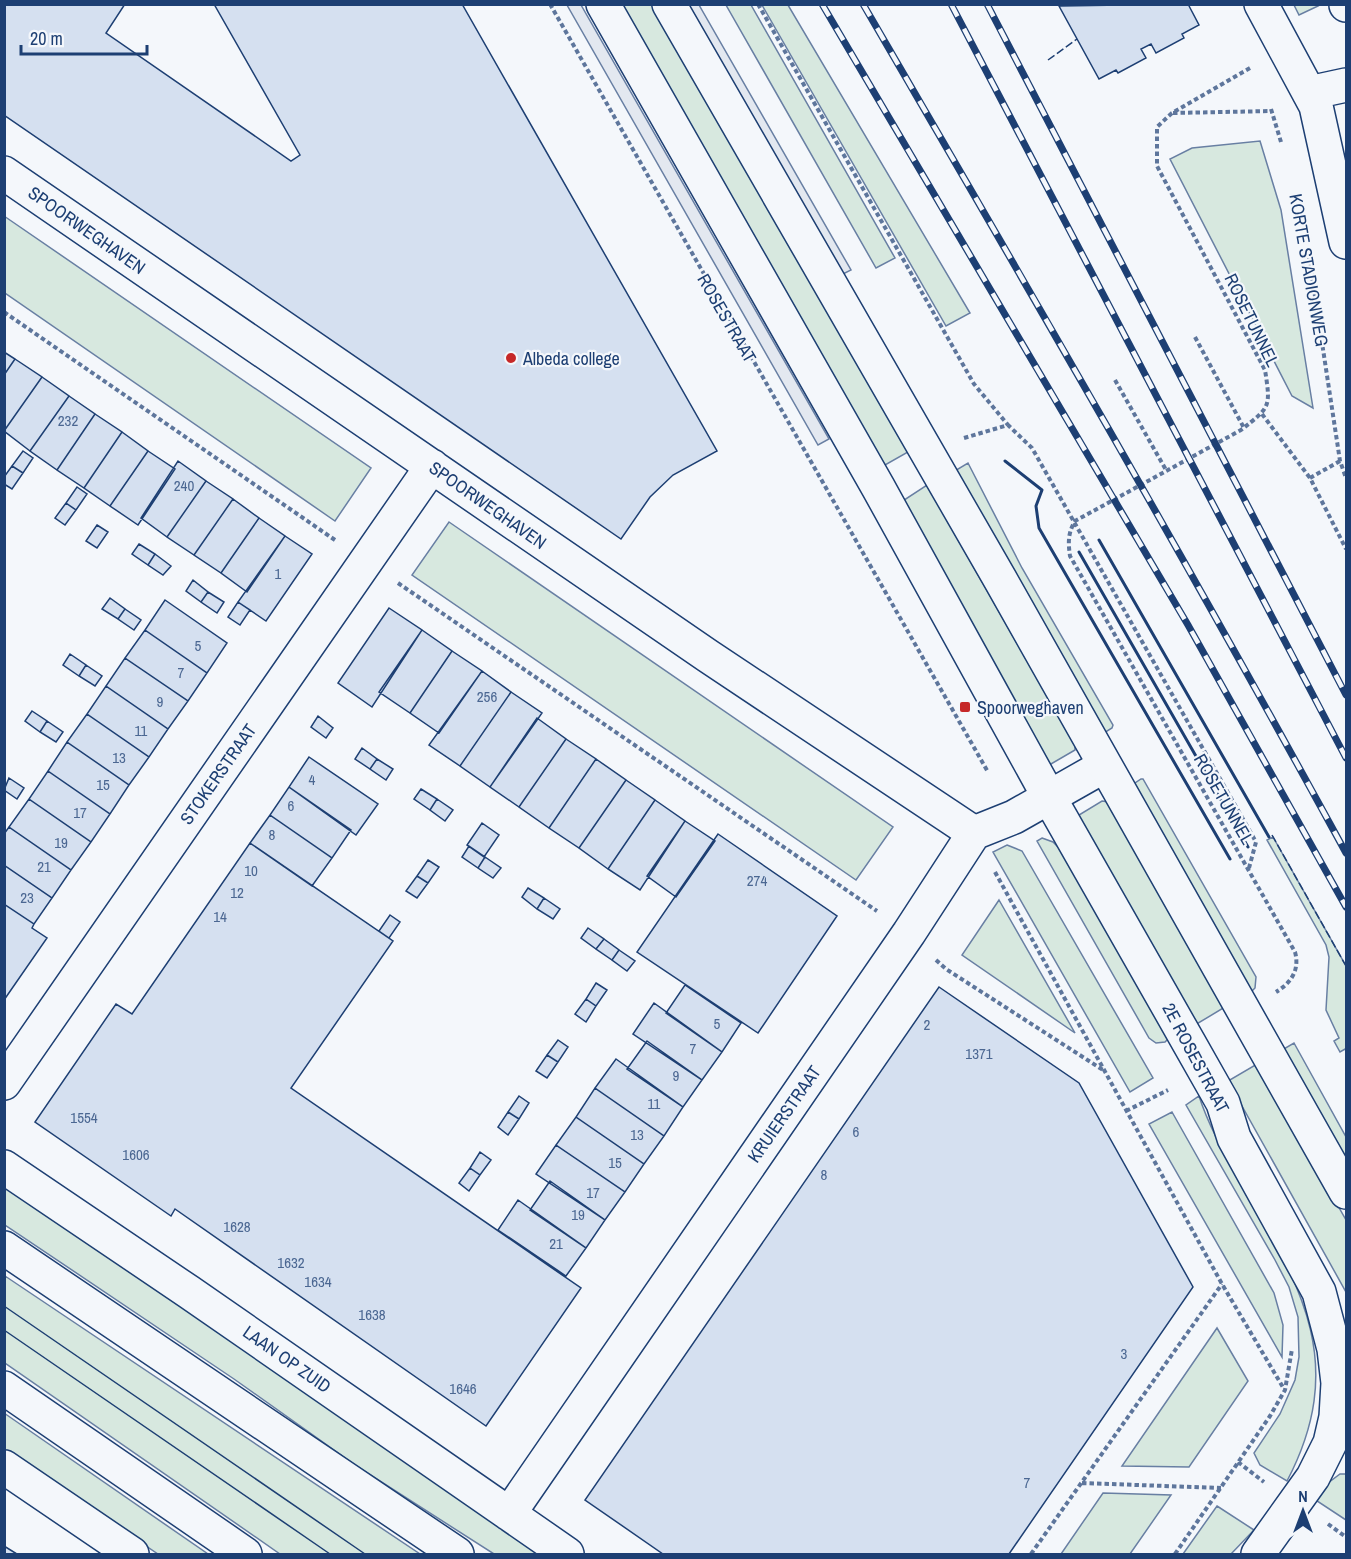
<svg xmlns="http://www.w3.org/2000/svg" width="1351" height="1559" font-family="'Archivo Narrow',sans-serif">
<rect width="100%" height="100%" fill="#f4f7fb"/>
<path fill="#d7e8df" stroke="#687fa3" stroke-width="1.5" d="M613 5H653L908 452 878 469Z
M726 5H751L895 258 876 268Z
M762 5H788L970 313 946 326Z
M1294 5H1317L1318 6 1299 15Z
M1260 141 1281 210 1313 408 1292 396 1170 159 1192 148Z
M4 216 371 468 335 521 5 293Z
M968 463 1022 568 1113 725 1112 728 1104 733 953 472Z
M927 485 1075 745V750L1051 764H1047L898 504Z
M449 522 893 827 856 880 412 575Z
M1141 779H1143L1256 977 1255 988 1251 992 1132 785Z
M1102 801 1109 802 1225 1007 1195 1025 1078 819 1079 815Z
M1273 837 1346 966V1051L1345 1049 1340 1052 1334 1041 1339 1038 1326 1010 1329 957 1326 945 1267 840Z
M1042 838 1053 842 1061 850 1169 1038 1165 1042 1156 1043 1149 1038 1037 841Z
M1007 845 1022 851 1153 1078 1130 1092 993 852Z
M999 900 1075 1033 962 955Z
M1294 1043 1346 1137V1162L1282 1050Z
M1257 1064 1346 1220V1292L1228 1081Z
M1199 1096C1208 1124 1222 1149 1236 1174 1297 1280 1351 1359 1287 1481L1260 1465 1254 1453 1280 1414 1295 1380 1299 1357 1298 1317 1289 1287 1275 1260 1186 1105Z
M1172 1112 1274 1293 1283 1325 1282 1357 1149 1124Z
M4 1184 544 1554H494L358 1467 234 1379 5 1225Z
M5 1276 420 1554H280L5 1363Z
M1217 1328 1248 1381 1189 1467 1122 1466Z
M4 1413 208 1554H158L5 1451Z
M1340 1474H1346V1520L1314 1499 1312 1495Z
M1103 1493 1171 1495 1130 1554H1061Z
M1217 1506 1254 1530 1231 1554H1183Z"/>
<path fill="#e3e8f0" stroke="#687fa3" stroke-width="1.5" d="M567 5H581L829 439 818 445Z
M686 5H699L851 270 841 275Z"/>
<path fill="#d5e0f0" stroke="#1d3f73" stroke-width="1.5" d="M4 4H125L106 33 291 161 300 155 214 4H462L717 451 673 475 650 497 621 539 4 115Z
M1188 4 1199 25 1182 34 1184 38 1156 53 1151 44 1141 49 1146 58 1118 73 1116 70 1099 79 1059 6Z
M4 352 15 359 4 375Z
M15 359 42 377 4 431V375Z
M42 377 69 396 30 451 4 431Z
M69 396 95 414 57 470 30 451Z
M95 414 122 432 84 488 57 470Z
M122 432 148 451 110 506 84 488Z
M23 451 33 458 23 473 12 466Z
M148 451 175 469 138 525 110 506Z
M178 461 206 481 167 537 141 518Z
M12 466 23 473 12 489 4 484V477Z
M206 481 233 499 194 555 167 537Z
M77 487 87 494 76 510 66 503Z
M233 499 259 518 221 573 194 555Z
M66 503 76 510 65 525 55 518Z
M259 518 285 536 247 592 221 573Z
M97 525 108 532 97 548 86 541Z
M285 536 312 554 266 621 238 602Z
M139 544 155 554 148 565 132 554Z
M155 554 171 566 163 575 148 565Z
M193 580 208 592 201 602 186 591Z
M208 592 224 602 217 613 201 602Z
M110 598 125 609 118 619 102 609Z
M165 600 227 643 207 673 145 630Z
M238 602 250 610 240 625 228 617Z
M389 608 422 630 372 707 338 683Z
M125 609 141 620 134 630 118 619Z
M145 630 207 673 188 701 125 658Z
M422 630 452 651 410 713 379 692Z
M452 651 482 671 439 733 410 713Z
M70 654 86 665 79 676 63 665Z
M125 658 188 701 168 729 106 686Z
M86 665 102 676 95 686 79 676Z
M482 671 511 692 460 766 429 745Z
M106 686 168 729 149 757 87 714Z
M511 692 542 713 490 787 460 766Z
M32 711 47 721 40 732 25 721Z
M87 714 149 757 129 785 67 742Z
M318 716 333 728 326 738 311 727Z
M537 718 566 739 519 807 490 787Z
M47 721 63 732 56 742 40 732Z
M566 739 596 759 549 828 519 807Z
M67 742 129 785 110 814 48 771Z
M362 748 377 759 370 769 355 759Z
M309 757 378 804 356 835 289 787Z
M377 759 393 769 386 780 370 769Z
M596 759 626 780 579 848 549 828Z
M48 771 110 814 91 842 29 799Z
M9 778 24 788 17 799 4 790Z
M626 780 655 800 608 869 579 848Z
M289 787 351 830 332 858 270 815Z
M421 789 437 799 430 810 414 799Z
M29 799 91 842 71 870 9 827Z
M437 799 453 810 445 821 430 810Z
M655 800 685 821 640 890 608 869Z
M270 815 332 858 312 886 250 843Z
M685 821 715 841 676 897 647 876Z
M482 823 499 835 484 857 467 845Z
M9 827 71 870 52 898 4 865V834Z
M718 834 837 916 758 1033 637 952Z
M250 843 393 941 291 1088 581 1288 486 1426 175 1209 171 1216 35 1122 116 1004 132 1014Z
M469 846 485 857 478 868 462 857Z
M485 857 501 868 493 878 478 868Z
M428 860 439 867 428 883 417 876Z
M4 865 52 898 34 924 4 904Z
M417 876 428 883 417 898 406 891Z
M528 888 544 898 537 909 522 897Z
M544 898 560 909 553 919 537 909Z
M4 904 34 924 32 928 47 938 4 1000Z
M390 915 400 922 389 938 379 931Z
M588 928 604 939 596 949 581 938Z
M604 939 619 950 612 960 596 949Z
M619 950 635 961 627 971 612 960Z
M596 983 607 990 596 1006 586 999Z
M685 985 741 1023 722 1052 666 1013Z
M939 987 1079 1083 1193 1287 1009 1554H663L585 1500Z
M586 999 596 1006 586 1022 575 1014Z
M654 1003 722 1052 702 1080 633 1034Z
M558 1040 568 1047 558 1062 547 1055Z
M647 1041 702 1080 683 1107 627 1069Z
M547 1055 558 1062 547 1078 536 1071Z
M616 1059 683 1107 664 1136 595 1088Z
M595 1088 664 1136 644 1164 576 1117Z
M519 1096 529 1103 519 1119 508 1112Z
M508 1112 519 1119 508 1135 498 1127Z
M576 1117 644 1164 625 1192 556 1145Z
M556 1145 625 1192 605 1220 536 1174Z
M480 1152 491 1160 480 1175 470 1168Z
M470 1168 480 1175 469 1191 459 1183Z
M550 1181 605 1220 586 1248 530 1210Z
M518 1200 586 1248 566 1276 498 1230Z
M4 1546 17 1554H4Z"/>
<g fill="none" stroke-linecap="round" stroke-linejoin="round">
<g stroke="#1d3f73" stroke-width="36">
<path id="street" d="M1261 4 1316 106 1346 242
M1346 4V5
M1309 93 1346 85
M4 173 708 656 974 833
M4 1083 432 466
M4 1167 189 1292 567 1554
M4 1467 132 1554
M509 1514 909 933 974 833 1014 817 1104 766"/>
</g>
<g stroke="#1d3f73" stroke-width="36">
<path id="secondary" d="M603 4 878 487 1049 797 1189 1043 1223 1103 1234 1138 1319 1292 1334 1349 1338 1383 1336 1417 1330 1443 1313 1477 1258 1554
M669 4 1000 579 1346 1192
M4 1248 457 1554
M4 1388 245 1554"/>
</g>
<path stroke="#5e769c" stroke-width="4" stroke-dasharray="4.5 3" stroke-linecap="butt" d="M550 4 988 772
M758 4 974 384 1008 425
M1250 68 1172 113 1157 127V166L1265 370C1271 408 1270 407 1241 430L1075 521C1068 533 1068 542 1070 556L1295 952C1300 970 1291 983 1276 992
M1271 109 1281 142
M1173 113 1273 111
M1309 257 1340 461 1346 478
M4 312 335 540
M1195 337 1244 428
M1115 380 1166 470
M1262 414 1310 478
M964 438 1008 425 1032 448 1256 842 1249 868
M1340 461 1310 478 1346 549
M398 583 877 911
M995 872 1222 1284 1284 1389
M936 960 946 969 1103 1070
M1126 1111 1168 1090
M1238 1462 1264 1482
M1082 1483 1221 1488
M1328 1524 1346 1537
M1031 1554 1222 1284
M1175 1554 1270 1416 1285 1390 1292 1349"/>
<use href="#street" stroke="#f4f7fb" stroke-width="33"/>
<use href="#secondary" stroke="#f4f7fb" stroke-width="33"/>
<path stroke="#1d3f73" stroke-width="1.5" d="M4 1306 365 1554
M4 1330 330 1554"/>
<g stroke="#1d3f73" stroke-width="7">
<path id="rail" d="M822 4 1188 625 1346 907
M863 4C1027 286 1190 567 1346 853
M951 4 1346 758
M987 4 1346 695"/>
</g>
<use href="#rail" stroke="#f4f7fb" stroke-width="4.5" stroke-dasharray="14" stroke-linecap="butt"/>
<path stroke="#1d3f73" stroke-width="1.5" stroke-dasharray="8 3" stroke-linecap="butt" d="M1048 60 1077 39
M1272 835 1346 966"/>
<path stroke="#1d3f73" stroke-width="3" d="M1005 461 1042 490 1036 506 1039 528 1230 859
M1099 540 1269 837
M1079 552 1248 847"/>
</g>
<g fill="#c62828" stroke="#f4f7fb" stroke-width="2">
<circle cx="511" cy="358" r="6"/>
<rect x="959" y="701" width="12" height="12" rx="3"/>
</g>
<g text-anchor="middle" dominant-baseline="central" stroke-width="4.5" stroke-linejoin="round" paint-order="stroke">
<g font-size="15" fill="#4b6792">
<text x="68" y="420">232</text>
<text x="184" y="485">240</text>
<text x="278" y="573">1</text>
<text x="198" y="645">5</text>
<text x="181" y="672">7</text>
<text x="487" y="696">256</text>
<text x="160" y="701">9</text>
<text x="141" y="730">11</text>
<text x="119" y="757">13</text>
<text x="312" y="779">4</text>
<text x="103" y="784">15</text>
<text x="291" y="805">6</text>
<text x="80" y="812">17</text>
<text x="272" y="834">8</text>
<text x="61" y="842">19</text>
<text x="44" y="866">21</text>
<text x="251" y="870">10</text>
<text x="757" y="880">274</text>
<text x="237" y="892">12</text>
<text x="27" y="897">23</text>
<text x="220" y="916">14</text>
<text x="717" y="1023">5</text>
<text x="927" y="1024">2</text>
<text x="693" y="1048">7</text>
<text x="979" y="1053">1371</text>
<text x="676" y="1075">9</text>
<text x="654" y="1103">11</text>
<text x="84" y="1117">1554</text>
<text x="856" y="1131">6</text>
<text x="637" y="1134">13</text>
<text x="136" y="1154">1606</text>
<text x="615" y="1162">15</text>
<text x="824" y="1174">8</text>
<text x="593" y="1192">17</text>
<text x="578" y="1214">19</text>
<text x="237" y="1226">1628</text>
<text x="556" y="1243">21</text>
<text x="291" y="1262">1632</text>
<text x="318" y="1281">1634</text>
<text x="372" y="1314">1638</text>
<text x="1124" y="1353">3</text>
<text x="463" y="1388">1646</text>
<text x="1027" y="1482">7</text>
</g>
<g font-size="18" fill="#1d3f73" stroke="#f4f7fb">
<text transform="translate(87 230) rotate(35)">SPOORWEGHAVEN</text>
<text transform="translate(1309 270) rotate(80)">KORTE STADIONWEG</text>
<text transform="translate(727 318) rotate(60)">ROSESTRAAT</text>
<text transform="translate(1252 320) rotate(64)">ROSETUNNEL</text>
<text transform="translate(488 505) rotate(35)">SPOORWEGHAVEN</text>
<text transform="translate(218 774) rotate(-55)">STOKERSTRAAT</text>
<text transform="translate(1224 799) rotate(60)">ROSETUNNEL</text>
<text transform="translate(1196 1058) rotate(62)">2E ROSESTRAAT</text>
<text transform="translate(784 1114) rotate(-55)">KRUIERSTRAAT</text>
<text transform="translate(287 1359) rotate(35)">LAAN OP ZUID</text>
</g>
<g font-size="18" fill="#1d3f73" stroke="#f4f7fb" text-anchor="start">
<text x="523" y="358">Albeda college</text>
<text x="977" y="707">Spoorweghaven</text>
</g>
</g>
<rect width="1351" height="1559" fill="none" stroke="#1d3f73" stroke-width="12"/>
<g transform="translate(1303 1511)" stroke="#f4f7fb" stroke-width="4.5" paint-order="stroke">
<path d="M0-4.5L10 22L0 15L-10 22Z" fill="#1d3f73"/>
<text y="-9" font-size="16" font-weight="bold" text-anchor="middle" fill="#1d3f73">N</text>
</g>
<path d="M21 45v9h126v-9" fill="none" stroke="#1d3f73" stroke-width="3"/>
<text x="30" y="45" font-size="18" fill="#1d3f73" stroke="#f4f7fb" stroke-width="4.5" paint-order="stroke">20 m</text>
</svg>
